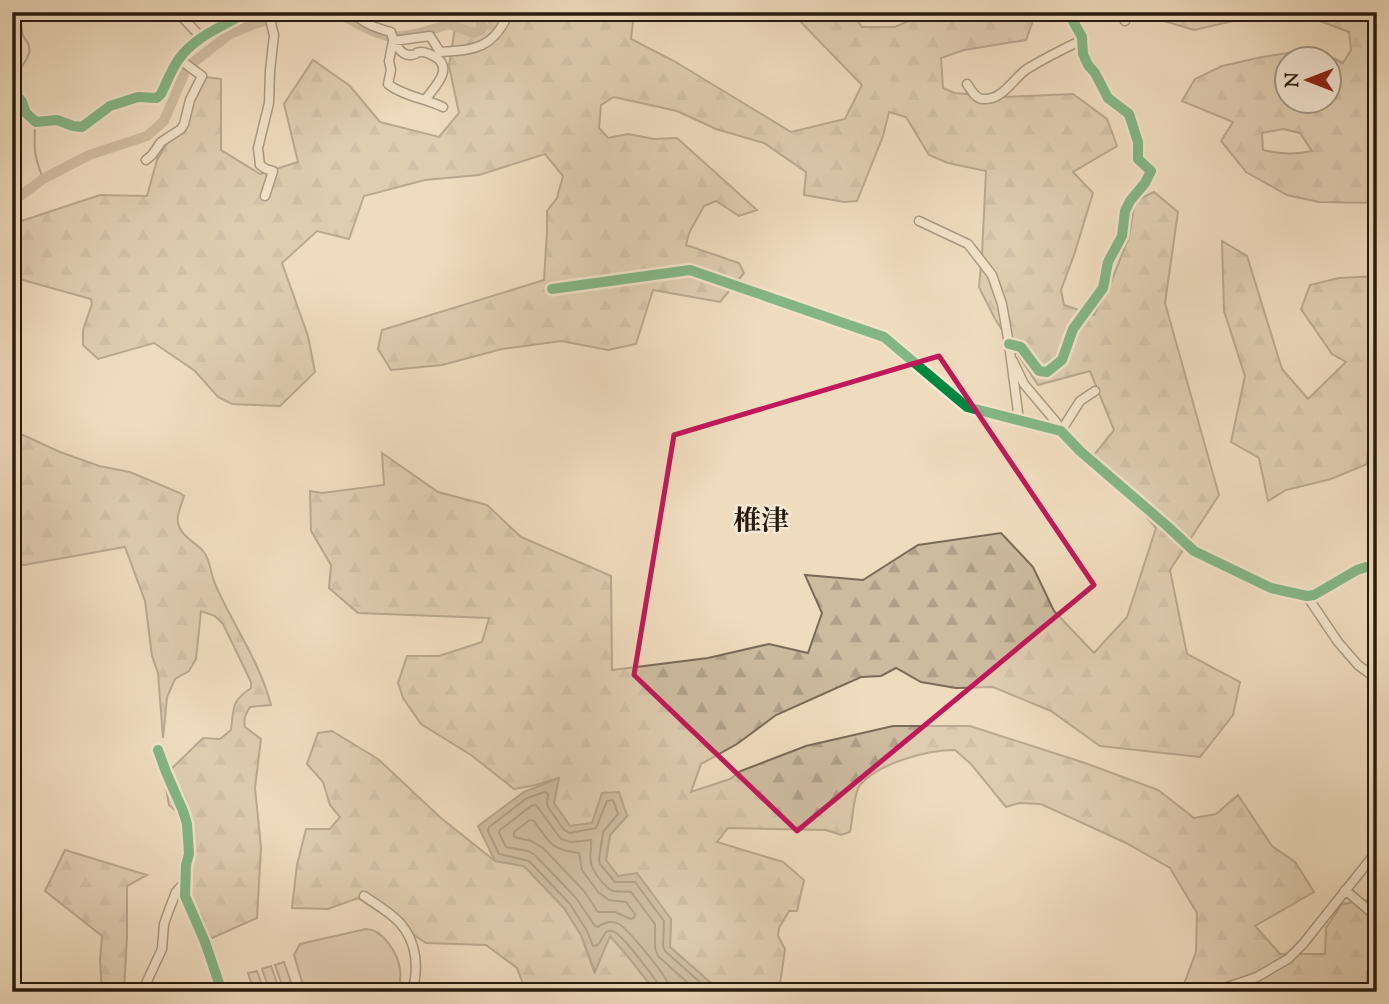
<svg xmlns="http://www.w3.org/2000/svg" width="1389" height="1004" font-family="'Sorts Mill Goudy','Noto Serif JP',serif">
<defs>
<pattern id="forest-firs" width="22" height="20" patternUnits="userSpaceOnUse" patternTransform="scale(1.75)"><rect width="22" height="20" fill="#cdbba0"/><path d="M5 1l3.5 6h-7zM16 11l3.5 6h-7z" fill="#b0a089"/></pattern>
</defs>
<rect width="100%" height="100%" fill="#efdcbe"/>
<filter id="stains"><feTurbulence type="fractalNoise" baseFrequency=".00286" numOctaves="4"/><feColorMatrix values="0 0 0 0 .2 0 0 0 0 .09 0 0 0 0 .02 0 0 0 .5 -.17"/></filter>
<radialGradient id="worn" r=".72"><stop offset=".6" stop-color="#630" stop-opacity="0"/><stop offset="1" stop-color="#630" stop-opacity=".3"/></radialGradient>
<path fill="url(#forest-firs)" stroke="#7a6a57" stroke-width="2" fill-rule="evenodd" d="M489 12H634L631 39 674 61 791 132 845 119 862 85 791 12H851L862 27H895L929 12H1036L1026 40 964 50 941 58 943 88 955 93 1003 97 1073 94 1107 119 1117 146 1073 172 1093 193 1074 255 1061 290 1064 305 1094 315 1111 282 1129 237 1135 201 1154 192 1178 212 1165 303 1219 495 1170 570 1187 654 1240 682 1233 715 1200 757 1100 746 1051 711 993 687 956 688 921 682 896 668 881 676 861 677 776 715 737 744 701 764 691 792 730 779 741 771 806 746 893 726H970L1085 763 1158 790 1194 818 1216 814 1238 795 1272 846 1295 862 1314 892 1255 926 1280 954H1325L1326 928 1342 904 1375 899 1377 894V961L1367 971V992H1181L1196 952 1197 913 1170 868 1126 843 1041 804 1019 803 1006 807 971 764 955 750C927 750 879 763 860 785 853 794 853 820 850 832L841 835 826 830 728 828 717 842 783 862 804 880 797 911H789L779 928 778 936 785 949 779 992H725L719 990 670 947 671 919 618 876 606 860 610 835 627 816 602 794 592 823 570 826 554 803 558 778 536 785 514 789 471 755 421 724 403 698 398 683 407 656H439L482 642 489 618 358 613 329 588 331 565 311 531 310 491 322 493 384 485 382 453 438 492 487 505 521 537 611 576 612 670 708 658 769 644 808 653 822 613 805 575 863 580 918 545 1001 533 1033 567 1054 611 1094 653 1127 617 1156 528 1094 455 1114 430 1090 371 1038 385 995 319 979 287 982 254 986 171 948 163 929 155 906 117 889 112 883 136 857 201 844 202 804 195 806 172 764 143 716 129 677 111 614 97 601 105 599 128 608 138 628 134 654 139 677 138 757 210 739 216 716 201 704 206 689 233 686 245 739 263 744 273 720 302 653 290 636 344 608 350 561 341 502 349 442 365 391 370 378 349 382 330 544 280 547 231V211L557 198 563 176 545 154 479 175 425 180 364 196 349 239 317 231 282 263 308 336 315 372 280 406 232 404 218 397 195 371 154 343 98 359 83 345V330L92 304 91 299 12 277V224L100 195 147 196 157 160 169 140 183 131 193 97 205 77 221 79V150L260 174 298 162 284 104 313 60 350 86 380 122 439 137 459 113 449 66 456 21Z
M1122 12H1377V203L1319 202 1287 195 1246 172 1221 141 1233 122 1182 101 1195 79 1222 66 1262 57 1315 49 1343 63 1351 50 1349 32 1320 21 1268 13 1194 30 1151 17 1127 19ZM1288 60H1330V102H1288ZM1283 129 1300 133 1312 151C1295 155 1280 154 1263 150L1262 133Z
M1222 241 1247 256 1282 369 1308 399 1346 362 1332 354 1301 309 1310 285 1339 278 1377 276V409L1370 420 1367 464 1331 479 1286 490 1268 501 1259 458 1231 442 1245 376 1224 311Z
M12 430 60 452 99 466 130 472 180 493 184 496C182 504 176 515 178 523 182 541 203 543 208 560 211 568 212 578 216 586 234 627 259 660 271 705L250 707C246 714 243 718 245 727L261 739 255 788 261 847 257 918 212 938 201 926 188 892 189 822 169 805 164 776 203 738 220 739 231 730C234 706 231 702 251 688V682L223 624 215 616 201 611 196 659 189 671 175 679 167 697 163 738 158 673 152 656 145 601 125 547 24 565 12 564Z
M332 731 378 759 441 818 495 861 524 866 564 908 581 935 594 971 610 936 625 953 656 992H526L517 968 486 945 426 943 358 898 328 909 292 908 297 865 306 829H330L340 817 330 805 323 782 307 764 318 733Z
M65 850 147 875 127 886V936L124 992H102L100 960 102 936 45 891Z"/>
<path fill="#cdbba0" stroke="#7a6a57" stroke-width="2" d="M366 929C383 929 398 954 400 969 401 977 400 985 398 992H305L294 955 300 944Z
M284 962 291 982 282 985 275 965Z
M271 966 278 986 269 989 262 969Z
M257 971 264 991 254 992 248 973Z"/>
<path fill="#ab9a82" stroke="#766754" stroke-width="2" d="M559 778 554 803 570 826 592 823 602 793 619 792 627 816 610 835 606 860 618 876 637 873 671 919 670 947 719 990 718 992H656L625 953 610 936 595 972 581 935 564 908 524 866 495 861 478 826 524 792Z"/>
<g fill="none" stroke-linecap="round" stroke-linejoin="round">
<path stroke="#685a48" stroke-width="2" d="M530 820 534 821C550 843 551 850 579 853L582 870 598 892 609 900 626 902 635 914 634 918 631 919 615 912H598L584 891 543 848 531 841 514 837V832Z
M661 992 659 985C652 975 621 932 612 931 610 930 608 931 606 932L598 945 593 946 587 931 570 904 529 861 499 854 488 831 489 827 527 798 545 792 548 794 547 803 548 807 564 830 570 833 596 828 607 801 613 800 618 814 603 832 599 859 600 864 615 882H635L664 921 663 946 665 951 711 992
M669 992C669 986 670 986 667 981 661 970 629 930 619 924 612 920 605 922 598 927L595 926 576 898 535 855 528 851 506 847 499 833 500 830 531 806 536 805 561 839 571 842 591 840C592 847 589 856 591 863 593 872 605 888 613 891 619 892 625 891 631 892L655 924V948L658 956 698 992"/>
<path stroke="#766754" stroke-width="2" d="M12 17 15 16 20 18C22 24 21 30 23 36 25 39 28 42 29 46 32 56 19 71 12 77
M12 87 18 95
M35 126C34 150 34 155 43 179"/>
<path stroke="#ab9a82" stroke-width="10" d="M330 12C351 17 367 32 388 36 406 39 432 29 449 24L473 33 481 30V12
M12 202 43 179 89 155 147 136 164 121 187 67 230 34 252 25 275 18 308 12"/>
<g stroke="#584a3a" stroke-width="11">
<path id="minor" d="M180 12 182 17 201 37
M353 12C364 24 376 28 391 32 393 41 400 56 411 55 420 54 413 52 422 52 427 52 432 55 437 58 453 70 434 87 426 99
M1119 12 1125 21
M967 84C971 90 975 98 982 99 1003 101 1013 78 1027 69 1045 58 1063 49 1082 40
M12 99 19 98 22 102 26 113 36 122 57 120 73 126 82 127 110 106 138 97 157 98 161 94C167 82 171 70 179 59 195 36 224 26 247 12
M443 107C426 99 401 95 388 84L391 70 389 61 393 41 430 36 440 52C476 50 494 48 509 12
M146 160 152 155 161 142 181 129 184 124 190 100 202 76 179 59
M265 196 273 171 266 169 260 165 258 148 269 103 270 71 274 35 268 12
M919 221 968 244 992 275 1002 304 1009 344 1019 420
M552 289 690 270 884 337 967 407 1061 431 1080 451 1166 525 1194 551 1271 588 1307 596 1314 595 1357 570 1366 567 1377 570
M1009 344 1021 347 1039 371 1047 372 1062 360 1073 329 1103 288 1108 262 1122 236 1125 211 1130 201 1145 183 1151 171 1138 159V142L1129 114 1108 98 1095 73 1088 65 1083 54 1082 37 1068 12
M1013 361 1024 384 1056 422 1061 431
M1061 431 1080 401 1095 391
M1307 596 1338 642 1358 665 1377 679
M158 750 166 772 183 811 187 824 189 854 186 865 185 896 205 942 222 992
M1345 890 1377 917
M364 896C376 904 390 912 400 923 417 942 419 968 412 992
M142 992 162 949 164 924 169 910 176 892 185 882
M1213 992 1257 977 1288 959 1303 944 1377 851"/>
</g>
<use href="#minor" stroke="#f5e8d5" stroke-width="8"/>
<g stroke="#f5e8d5" stroke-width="15">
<path id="cycleway" d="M12 99 19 98 22 102 26 113 36 122 57 120 73 126 82 127 110 106 138 97 157 98 161 94C167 82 171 70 179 59 195 36 224 26 247 12
M552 289 690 270 884 337 967 407 1061 431 1080 451 1166 525 1194 551 1271 588 1307 596 1314 595 1357 570 1366 567 1377 570
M1009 344 1021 347 1039 371 1047 372 1062 360 1073 329 1103 288 1108 262 1122 236 1125 211 1130 201 1145 183 1151 171 1138 159V142L1129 114 1108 98 1095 73 1088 65 1083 54 1082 37 1068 12
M158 750 166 772 183 811 187 824 189 854 186 865 185 896 205 942 222 992"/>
</g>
<use href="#cycleway" stroke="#00873e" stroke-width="10"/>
</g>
<path d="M0 0H1389V1004H0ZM939 356 1094 585 797 831 634 675 674 435Z" fill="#efdcbe" fill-opacity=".55" fill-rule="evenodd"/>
<path fill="none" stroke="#c2185b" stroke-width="5" stroke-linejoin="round" d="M939 356 1094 585 797 831 634 675 674 435Z"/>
<g text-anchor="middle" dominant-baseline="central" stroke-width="5" stroke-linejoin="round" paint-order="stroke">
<g font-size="28" font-weight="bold" fill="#261a0e" stroke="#f5e8d5">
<text x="761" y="523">椎津</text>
</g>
</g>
<rect width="1389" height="1004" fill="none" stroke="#efdcbe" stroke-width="42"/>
<rect x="14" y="14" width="1361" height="976" fill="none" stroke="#261a0e" stroke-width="3.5"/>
<rect x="21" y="21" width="1347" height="962" fill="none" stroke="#261a0e" stroke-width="2"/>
<g transform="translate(1308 80) rotate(270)"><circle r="33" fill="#f5e8d5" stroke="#a29685" stroke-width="2"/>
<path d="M0-5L12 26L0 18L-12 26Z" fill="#8f2418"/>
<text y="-10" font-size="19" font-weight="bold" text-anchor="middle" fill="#261a0e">N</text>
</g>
<rect width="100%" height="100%" filter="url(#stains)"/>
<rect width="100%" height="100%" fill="url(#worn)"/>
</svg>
